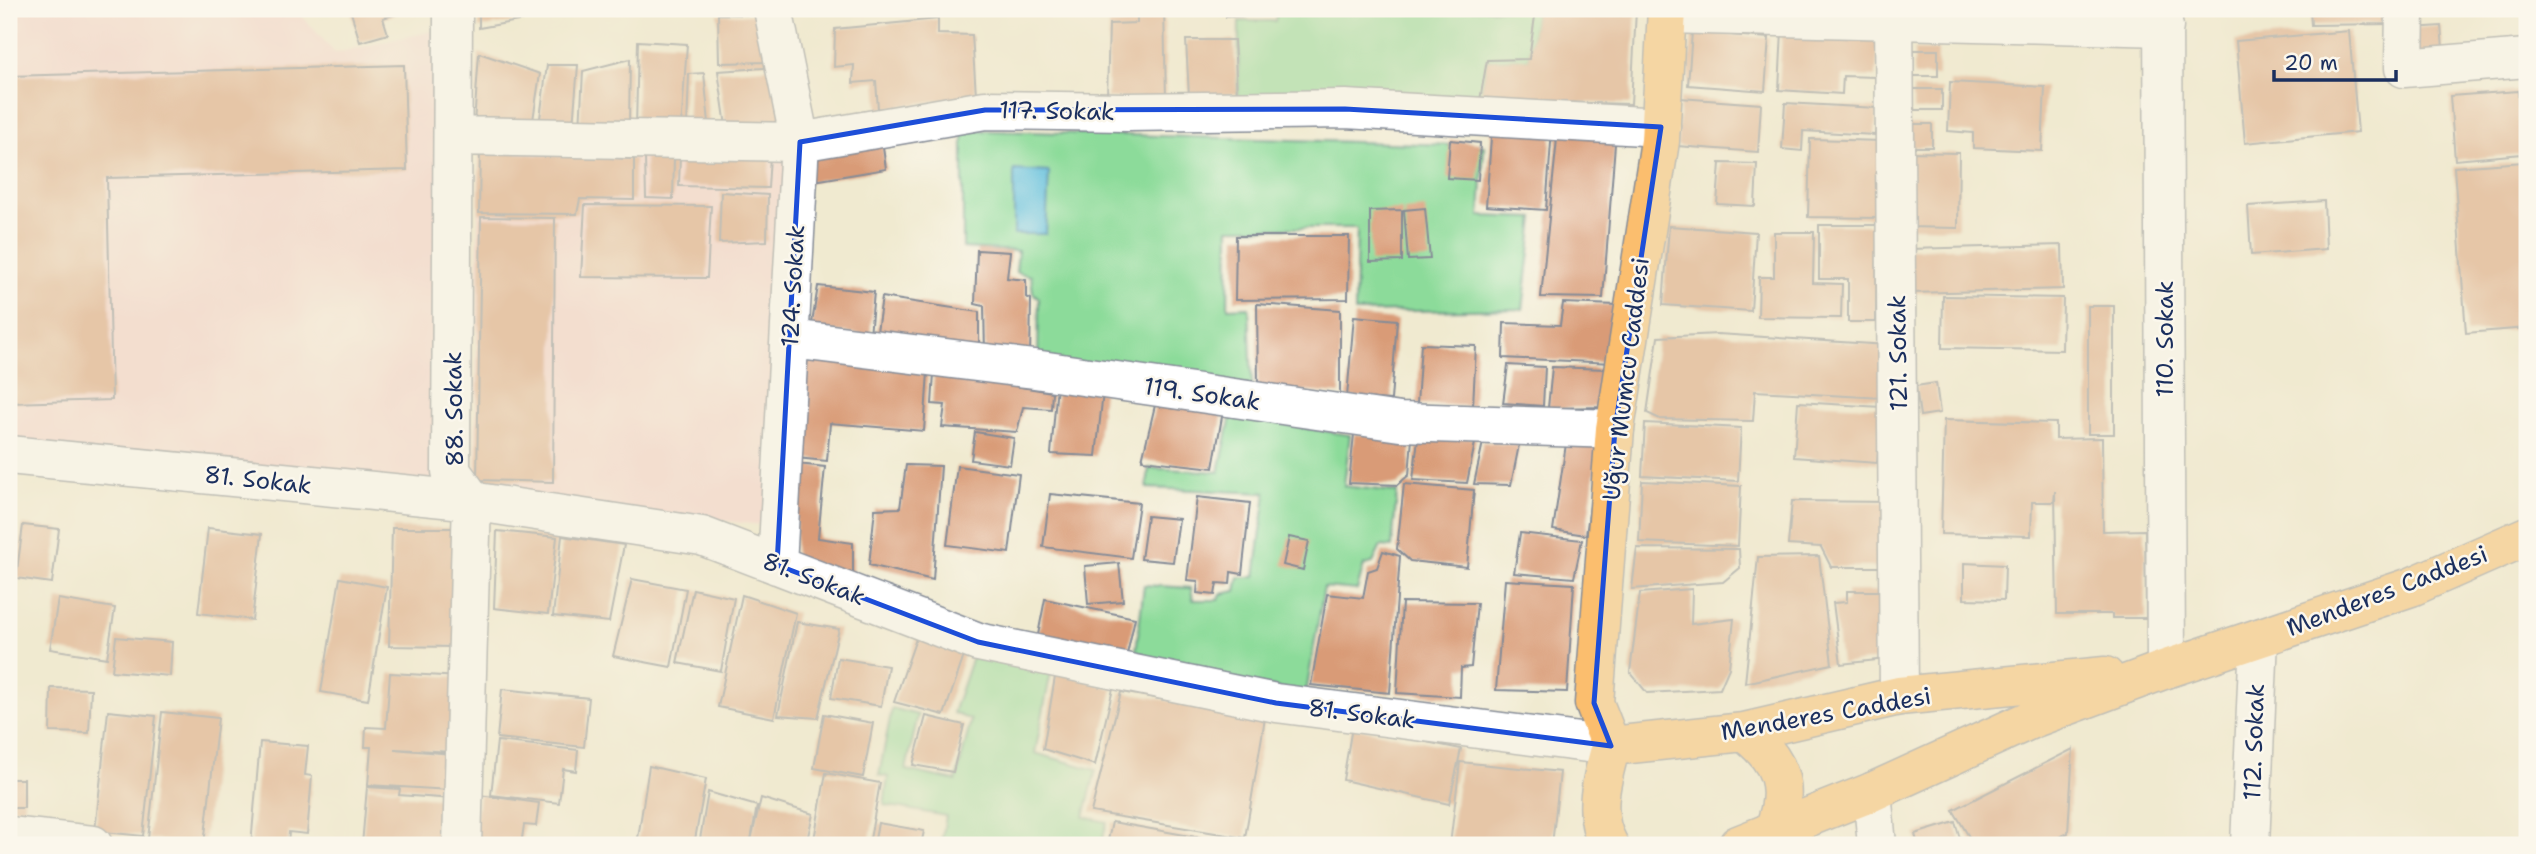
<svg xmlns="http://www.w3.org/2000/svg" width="2536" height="854" font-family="'Shantell Sans',sans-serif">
<rect width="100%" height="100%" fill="#fbf7ec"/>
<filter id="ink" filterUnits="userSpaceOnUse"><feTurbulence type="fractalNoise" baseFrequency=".0143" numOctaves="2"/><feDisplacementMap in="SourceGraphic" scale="14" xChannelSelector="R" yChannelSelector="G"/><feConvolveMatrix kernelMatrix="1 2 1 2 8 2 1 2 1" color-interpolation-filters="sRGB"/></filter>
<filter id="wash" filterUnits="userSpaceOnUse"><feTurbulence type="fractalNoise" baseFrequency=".00686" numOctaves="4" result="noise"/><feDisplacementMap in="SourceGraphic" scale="28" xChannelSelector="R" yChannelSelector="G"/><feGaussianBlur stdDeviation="1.57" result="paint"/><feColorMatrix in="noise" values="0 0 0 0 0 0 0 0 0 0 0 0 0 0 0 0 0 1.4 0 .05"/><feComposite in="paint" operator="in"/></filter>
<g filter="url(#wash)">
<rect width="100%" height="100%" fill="#f0ead0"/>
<path fill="#f7d0cf" d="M9 9H296L335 53 441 29 437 485 9 444Z
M479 142 792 148 773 526 475 494Z"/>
<path fill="#8cdb9a" stroke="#54857c" stroke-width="2" d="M1277 9H1536L1529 59 1487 60 1480 100 1238 104 1239 21H1275Z
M963 130 1484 146 1480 216 1534 218 1523 309 1355 312 1357 228H1229L1228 308 1249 307 1252 386 1038 359 1039 298 1033 293 1031 276 1016 272 1018 251 963 248Z
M1231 416 1350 435 1344 486 1397 492 1392 547 1381 546 1373 563 1364 565 1357 590 1324 587 1306 694 1135 660 1144 585 1191 588 1193 600H1219L1221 594 1236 591 1239 577H1255L1266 493 1147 488 1149 468 1219 472Z
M974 651 1051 672 1035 753 1096 770 1084 817 1107 822 1101 845H941L946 816 884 805 888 777 879 775 892 708 918 715 906 770 956 781 971 720 953 713Z"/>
<path fill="#5fbfdd" stroke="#3d779e" stroke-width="2" d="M1014 170 1049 172 1046 234H1014Z"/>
<g id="blocks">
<path fill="#d99b77" d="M350 9H413L383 18 388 34 360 42Z
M479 9H579L580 10 479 28Z
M1137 9H1164L1166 98H1107L1109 24 1137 23Z
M1226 9H1272L1271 15 1226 17Z
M1536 9 1636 10 1631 104 1480 100 1487 60 1529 59Z
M2310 9H2391V24L2311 25Z
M718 14 763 15 770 62 719 63Z
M938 19V34L972 35 976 95 878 109 876 81 853 83 854 65 834 67 835 29Z
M2441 26 2444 59 2416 62 2413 28Z
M1782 30 1879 36 1876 77 1843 76 1842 94 1779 90Z
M2349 31 2358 132 2245 143 2236 41Z
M1692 32 1769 38 1765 91 1688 85Z
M1186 40H1234L1237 94 1189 96Z
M638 41 687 44 681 130 636 128Z
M1914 50H1938V76H1914Z
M479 53 540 74 533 120 474 124Z
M630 59 629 126 580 129 583 71Z
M404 65 407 170 107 178 112 400 9 403V76Z
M547 65H578L573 126H539Z
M778 67 786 132 727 133 718 71Z
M704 73 710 133 687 129 689 74Z
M1950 82 2045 87 2042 151 1973 148V133L1948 131Z
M1913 89H1942V110H1913Z
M2518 91 2522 154 2455 160 2450 96Z
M1680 98 1761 104 1758 152 1677 146Z
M1785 103 1877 108 1875 135 1803 131 1802 151 1782 149Z
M1905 124H1932V147H1906Z
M1492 125 1552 129 1546 210 1486 206Z
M1558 129 1616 131 1603 298 1541 297Z
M1810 139 1881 141 1879 218 1808 217Z
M882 140 886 169 808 182 809 150Z
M1450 140 1480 143 1478 180 1447 178Z
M480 148 537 155 634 159V200L580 199 577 214 479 213Z
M1908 152 1959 153 1958 228 1907 227Z
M680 154 770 156 768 188 679 186Z
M645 158H674L673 199 646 198Z
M2524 162 2527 328 2466 333 2454 167Z
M1720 163 1757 164 1755 206 1717 204Z
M721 192 768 195 767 241 719 243Z
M2324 201 2326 249 2251 255 2248 206Z
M585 205 711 206 707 278 581 277Z
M1425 208 1430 259 1408 260 1404 210Z
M1402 210V261L1370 262V211Z
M481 217 555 218 553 482 477 480Z
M1819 225H1877L1876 322H1848V279H1819Z
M1669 226 1756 232 1751 311 1663 305Z
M1774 232H1814L1813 283 1842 284 1841 318 1758 317 1759 277H1774Z
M1236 236H1349L1348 299 1235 300Z
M2062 245 2063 289 1910 293 1909 249Z
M977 250 1010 252 1007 278 1026 280V297L1031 299 1030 358 985 354 984 306 975 304Z
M818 286 874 292 870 335 811 329Z
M1943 296 2063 298 2062 350 1942 348Z
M882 297 979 312V352L876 338Z
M1563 303 1617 305 1613 363 1503 358 1504 323 1560 325Z
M1257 304 1340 310V394L1258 388Z
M2088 306H2114V434H2088Z
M1354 316 1397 320 1391 400 1347 397Z
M1718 334 1887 345 1883 398 1755 391 1753 421 1660 419 1647 413 1658 337Z
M1421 344 1476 346 1473 406 1417 404Z
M807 360 928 372 924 431 830 423 827 461 796 458Z
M1508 365 1545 367 1543 406 1503 403Z
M1552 367 1606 369V407L1548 408Z
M934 373 1052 392 1051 409 1023 407 1017 432 942 427 945 405 932 404Z
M1936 383 1940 413 1920 416 1916 386Z
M1057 385 1103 392 1096 456 1051 454Z
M1156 401 1223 411 1213 468 1142 460Z
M1798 402 1881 407 1877 463 1794 457Z
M1944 420 2056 423V439L2102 438 2103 531 2145 530 2146 618H2112V614H2057L2055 491 2054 502H2032L2031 536 1941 534Z
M1645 423 1741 428 1738 481 1642 476Z
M975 432 1014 438 1010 465 971 460Z
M1354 434 1412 439 1409 475 1397 485 1349 483Z
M1476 438 1467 483 1413 480 1418 439Z
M1483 442 1519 445 1511 485 1474 484Z
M1566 444 1598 447 1586 535 1553 530Z
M797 464 825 467 818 538 853 543V577L795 557Z
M906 465 941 466 933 580 869 565 875 509 900 508Z
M957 466 1019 474 1009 553 947 545Z
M1642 481 1741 486 1738 546 1639 542Z
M1404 484 1474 490 1467 567 1410 561 1397 549Z
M1050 494 1139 503 1131 558 1043 547Z
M1197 497 1250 503 1242 574 1231 572 1230 584 1217 583 1215 595 1197 593 1198 581 1187 580Z
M1792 501 1892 502 1891 567H1831L1821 547 1788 545Z
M1147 516 1179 519 1173 562 1141 559Z
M23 525 59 529 52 583 16 578Z
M208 528 262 534 252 620 198 613Z
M392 528H460L457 647 389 646Z
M497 531 557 537 548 614 494 608Z
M1520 533 1582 540 1574 578 1514 573Z
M562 536 624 545 609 622 553 616Z
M1289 537 1309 541 1303 570 1283 565Z
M1637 548 1739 549 1740 568 1723 582 1632 589Z
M1383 551 1400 556 1390 693 1311 685 1327 594 1363 598 1368 571 1377 568Z
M1819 556 1832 664 1745 683 1758 557Z
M1119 563 1123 601 1088 604 1085 566Z
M1964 563 2005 565 2004 600 1964 599Z
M340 578 387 587 368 700 321 692Z
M632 579 686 589 671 667 613 656Z
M1505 580 1574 584 1567 692 1496 690Z
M693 589 734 598 721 671 677 663Z
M1692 589 1691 624 1734 619 1729 668 1720 689 1647 693 1630 672 1640 593Z
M1847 591H1894L1886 659 1841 664 1833 603 1847 602Z
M742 595 796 613 774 718 718 707Z
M58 599 115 608 107 658 50 649Z
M1045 599 1135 618 1126 659 1037 640Z
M1402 602 1477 603 1471 667 1461 668 1460 697 1397 693Z
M797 622 839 629 818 718 778 715Z
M918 633 967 647 944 715 894 702Z
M116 637 172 642 170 676 112 671Z
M838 658 888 666 881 706 831 698Z
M1056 671 1113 689 1095 765 1043 749Z
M390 673 460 677 455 752 394 749 452 754 450 790 368 785 371 747H365L366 727 386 728Z
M51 688 91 689 89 733 50 732Z
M502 689 589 698 584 747 497 738Z
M1121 692 1265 718 1245 838 1091 812Z
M108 711 156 716 143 836 95 831Z
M162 712 218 718 204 845 148 839Z
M824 714 873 723 863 777 814 768Z
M926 716 964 725 953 772 913 765Z
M1352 727 1461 749 1449 804 1343 780Z
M497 741 578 750 576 771 563 769 559 803 491 795Z
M260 742 308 746 305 775 312 776 307 834 289 832 288 845H251Z
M2073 749 2068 833 2043 845H1974L1953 810Z
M1460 762 1560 772 1552 845H1450Z
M649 766 706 779 694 845H637Z
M826 773 880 783 869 845H813Z
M9 779H24V808H9Z
M367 787 400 789 399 795 454 799 450 845H362Z
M708 792 757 806 751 840 761 798 813 814 806 845H699Z
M479 795 539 803 536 826 524 825 521 845H473Z
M1112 822 1235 844 1234 845H1107Z
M1955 822 1962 845H1918L1915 834Z
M878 823 924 831 921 845H874Z"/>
</g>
</g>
<g filter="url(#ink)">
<use href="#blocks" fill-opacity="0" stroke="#868c97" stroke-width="2"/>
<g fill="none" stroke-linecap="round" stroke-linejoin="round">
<g stroke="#868c97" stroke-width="41">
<path id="street" d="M453 9 451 471 472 500 462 845
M773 9 800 142 777 565
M1894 9 1899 696
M2163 9 2166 669
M2405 9 2404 68 2527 58
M1667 14 2164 27
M455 136 800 142 985 110 1127 112 1345 109 1661 127
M791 339 1034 369 1400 422 1615 429
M9 455 464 500 702 536 978 642 1276 703 1611 746
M1872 792 1877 845
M9 836 93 845
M2250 845 2259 638"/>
</g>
<g stroke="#868c97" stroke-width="41">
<path id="primary" d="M1744 732C1780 759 1791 787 1774 829
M1611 746 1594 703 1615 429 1660 141 1667 9
M1611 746 1744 732 1899 696 2105 676
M1609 845C1591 815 1602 778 1611 746
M1738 845 1872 792 2032 719 2166 669 2411 587 2527 536"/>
</g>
<use href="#street" stroke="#fff" stroke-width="38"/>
<use href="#primary" stroke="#fbbe6e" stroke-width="38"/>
</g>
</g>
<path d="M0 0H2536V854H0ZM1345 109 1661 127 1615 429 1594 703 1611 746 1276 703 978 642 777 565 800 142 985 110Z" fill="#f0ead0" fill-opacity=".55" fill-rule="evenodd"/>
<path fill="none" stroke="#1d4ed8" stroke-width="5" stroke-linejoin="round" d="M1345 109 1661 127 1615 429 1594 703 1611 746 1276 703 978 642 777 565 800 142 985 110Z"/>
<g text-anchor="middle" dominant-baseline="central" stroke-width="5" stroke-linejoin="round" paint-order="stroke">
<g font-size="24" fill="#1b2f5e" stroke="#fbf7ec">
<text transform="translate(1057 111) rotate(1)">117. Sokak</text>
<text transform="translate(793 286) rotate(-87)">124. Sokak</text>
<text transform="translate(2165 339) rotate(-90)">110. Sokak</text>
<text transform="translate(1898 353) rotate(-91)">121. Sokak</text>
<text transform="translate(1626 379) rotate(-83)">Uğur Mumcu Caddesi</text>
<text transform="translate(1202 394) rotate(8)">119. Sokak</text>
<text transform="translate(454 409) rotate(-91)">88. Sokak</text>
<text transform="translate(258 480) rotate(6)">81. Sokak</text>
<text transform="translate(814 579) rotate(21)">81. Sokak</text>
<text transform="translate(2387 591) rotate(-21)">Menderes Caddesi</text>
<text transform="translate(1362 714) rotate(7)">81. Sokak</text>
<text transform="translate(1826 714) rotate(-10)">Menderes Caddesi</text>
<text transform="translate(2254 742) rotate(-88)">112. Sokak</text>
</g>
</g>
<rect width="2536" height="854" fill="none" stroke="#fbf7ec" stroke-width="35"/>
<path d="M2274 70v10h122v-10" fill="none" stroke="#1b2f5e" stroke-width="3.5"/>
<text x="2284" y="70" font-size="21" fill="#1b2f5e" stroke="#fbf7ec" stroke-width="5" paint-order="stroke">20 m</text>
</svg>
